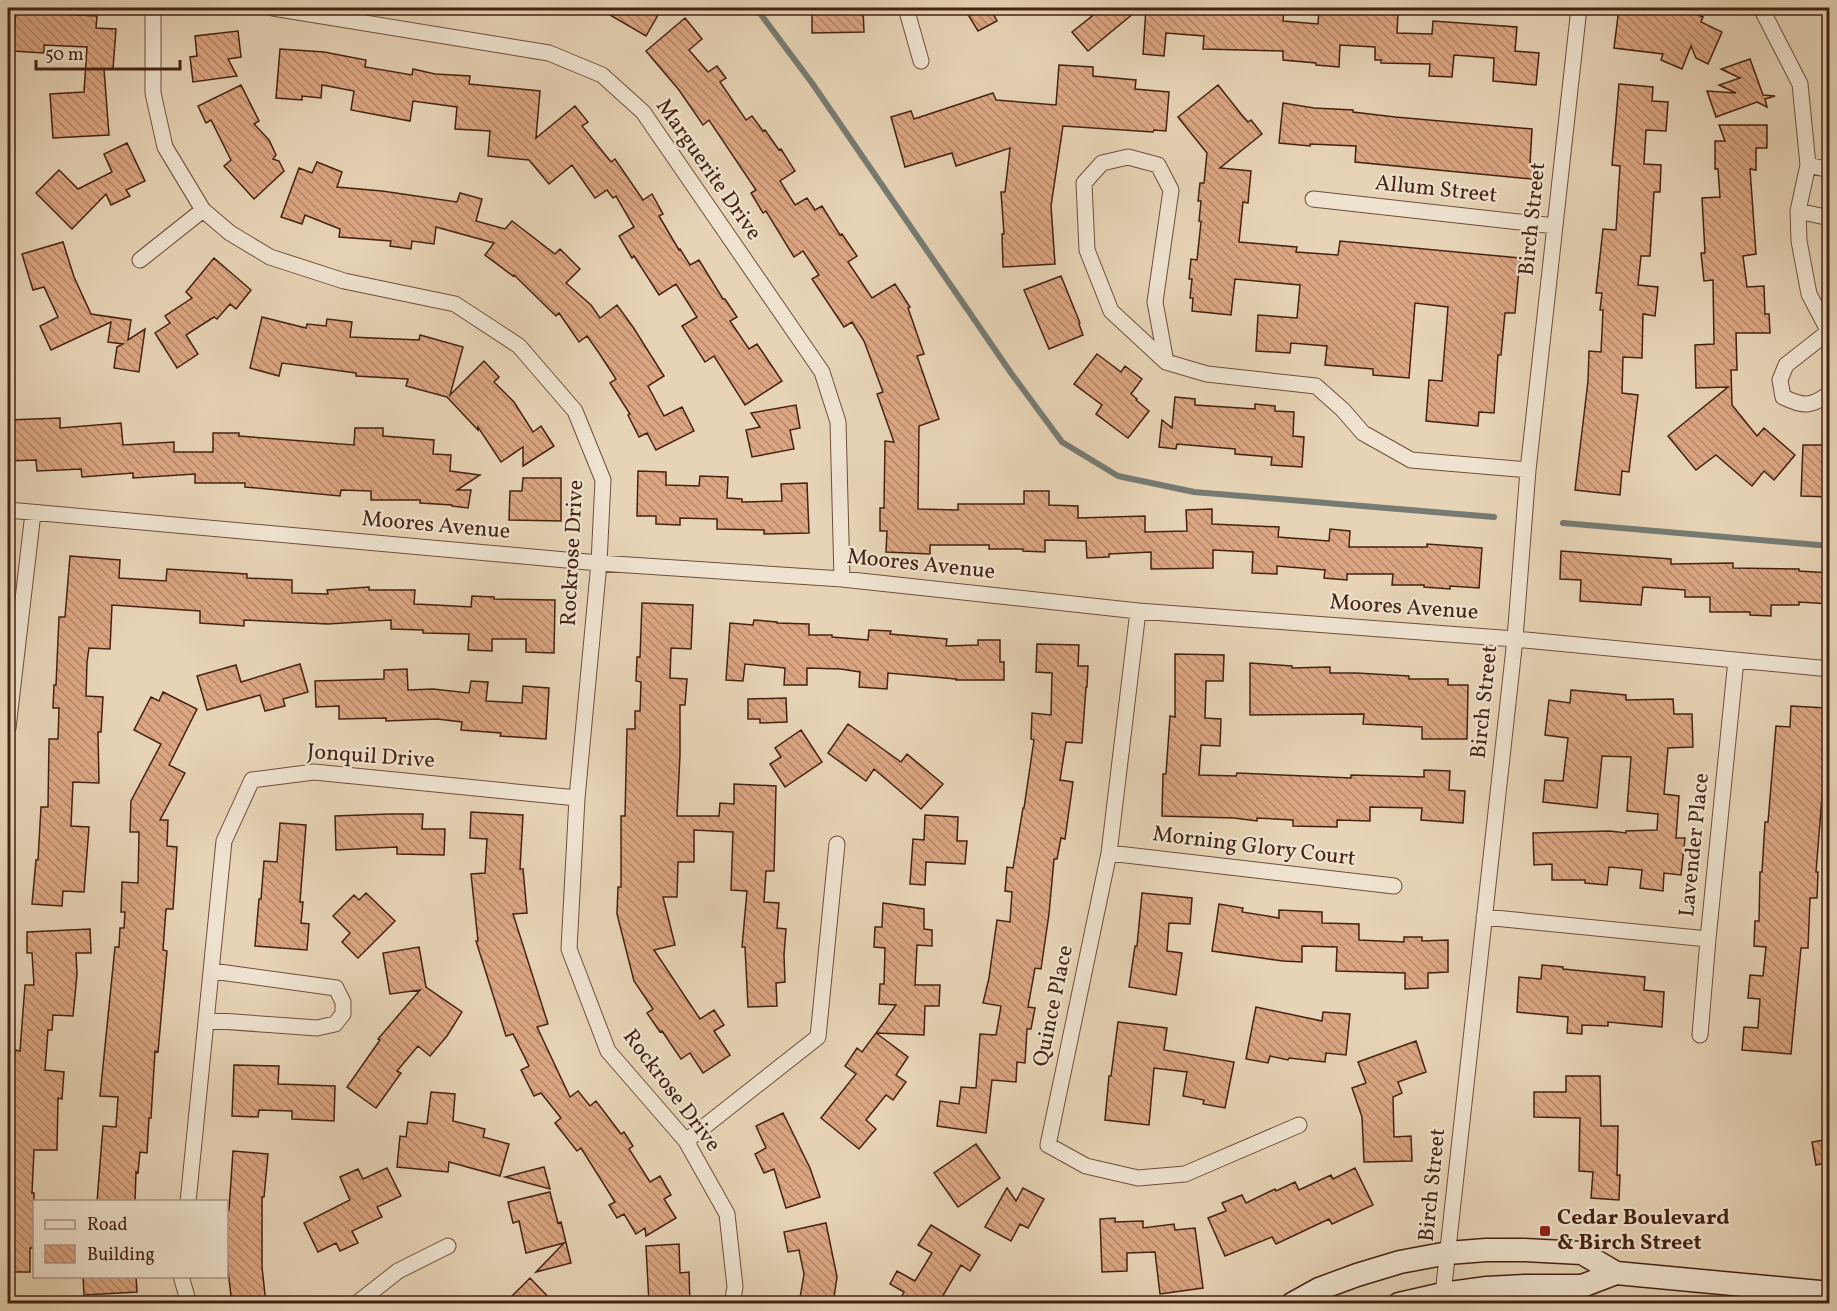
<svg xmlns="http://www.w3.org/2000/svg" width="1837" height="1311" font-family="Vollkorn,serif">
<defs>
<pattern id="building-back-hatch" width="6" height="6" patternUnits="userSpaceOnUse" patternTransform="scale(1.5)"><rect width="6" height="6" fill="#dca683"/><path d="M-1 5l2 2M0 0l6 6M5-1l2 2" fill="none" stroke="#b4876a"/></pattern>
</defs>
<rect width="100%" height="100%" fill="#e7d4b6"/>
<filter id="stains"><feTurbulence type="fractalNoise" baseFrequency=".00333" numOctaves="4"/><feColorMatrix values="0 0 0 0 .2 0 0 0 0 .09 0 0 0 0 .02 0 0 0 .5 -.17"/></filter>
<radialGradient id="worn" r=".72"><stop offset=".6" stop-color="#630" stop-opacity="0"/><stop offset="1" stop-color="#630" stop-opacity=".3"/></radialGradient>
<g fill="none" stroke-linecap="round" stroke-linejoin="round">
<path stroke="#777b73" stroke-width="6" d="M756 8 812 83 1011 373 1062 442 1118 476 1194 492 1494 517
M1563 523 1830 546"/>
</g>
<path fill="url(#building-back-hatch)" stroke="#452212" stroke-width="1.5" d="M16 8 47 11 46 13 97 16 96 28 116 29 113 69H104L109 135 53 138 50 94 84 92 87 47 44 45V53L13 51Z
M598 8H662L646 36Z
M830 8H863L864 32 812 33V10L830 9Z
M964 8H990L997 21 978 31Z
M1086 8H1140L1088 51 1072 32 1092 16Z
M1146 8H1284L1283 21 1318 24 1319 10 1398 14 1397 33 1432 34 1433 21 1517 27 1515 51 1539 53 1536 85 1493 81 1494 58 1454 55 1452 77 1429 76 1430 64 1381 63V60H1375V47L1340 45 1339 67 1316 65V63L1283 60V51L1203 49 1204 36 1166 33 1164 56 1143 54Z
M1619 8 1642 10V8H1683L1703 17 1701 22 1722 32 1708 64 1696 58 1691 46 1682 69 1661 60 1663 54 1614 48Z
M685 18 702 39 689 50 708 72 717 66 726 78 720 82 746 120 752 116 763 131 765 130 779 150 781 149 795 171 780 181 795 205 807 198 815 210 822 206 840 235 842 234 857 256 848 262 872 298 895 284 910 307 908 308 924 354 917 356 939 419 919 426 918 509 958 510V504H1024V491H1049V505L1078 506V518L1145 516V532L1187 531 1186 510 1212 509V524L1279 527 1278 537 1329 541 1330 529 1350 531 1349 547H1427V544L1482 548 1479 588 1450 586V589L1424 587V585H1392L1393 574H1347V580L1324 578 1325 570 1277 566V574L1252 573 1253 552 1213 550V568L1151 569V552L1109 554V557L1087 558 1086 541 1045 540V552L1023 551V549H989V545H930V554L886 552 887 531H880V508H884L885 441 894 442 877 394 883 392 864 341 852 322 844 327 812 279 819 275 803 251 794 257 766 211 763 213 751 193 756 190 709 120 703 125 679 90 646 51Z
M238 31 241 57 228 59 237 76 193 82 190 57 197 56 195 36Z
M280 49 324 52 366 60 365 67 412 75 413 69 435 74 470 76 469 84 540 91 536 138 575 106 588 122 582 126 611 162 615 159 643 200 652 194 663 214 659 216 679 250 680 249 690 265 699 260 723 299H725L737 317 730 321 749 349 757 344 782 381 745 405 714 356 705 362 682 326 697 317 676 284 659 295 634 256 632 258 619 236 634 227 616 196 613 198 607 190 595 198 572 165 549 184 529 160 488 156 490 131 455 129 457 107 413 101 410 121 351 110 354 91 322 85 321 98 302 96V100L276 98Z
M1750 59 1763 95 1775 96 1765 99 1767 107 1757 102 1716 117 1707 91 1736 93 1719 85 1740 78 1721 69Z
M1059 65 1093 67V76L1136 80 1135 89 1169 92 1166 131 1154 130 1153 132 1063 126 1051 206 1055 264 1003 267 1002 234H1004L1001 192H1005L1010 148 956 166 952 153 905 167 891 117 911 111 914 119 993 93 996 100 1056 105Z
M1619 84 1653 87 1652 101 1668 102 1666 131 1646 130 1644 164 1661 165 1660 192H1654L1650 256H1641L1638 285 1658 287 1655 316 1643 314 1642 358 1623 357 1622 393 1638 395 1629 472 1622 471 1620 495 1575 490 1588 381 1589 351 1601 352 1603 310H1600L1602 293H1596L1603 229 1616 230 1620 166 1612 165Z
M241 85 259 121 254 124 269 140 276 155 273 159 279 161 284 171 254 199 224 166 231 160 211 120 206 123 198 106Z
M1218 85 1241 114 1248 122 1251 120 1262 134 1220 168 1251 171 1248 203 1243 202 1239 242 1297 247 1296 252 1338 255 1340 241 1520 258 1515 313H1505L1501 355H1498L1494 413 1479 412 1478 426 1426 421 1429 380 1442 381 1448 307 1415 303 1409 378 1373 375V369L1325 365 1327 346 1291 343 1290 353 1256 351 1258 315 1297 318 1300 285 1235 279 1231 315 1192 311 1193 298H1190L1192 279H1189L1191 259 1197 260 1201 222 1199 221 1201 201H1198L1200 183H1204L1207 153 1178 117Z
M1283 103 1314 108 1353 110V112L1395 117 1532 129 1530 164 1534 165 1532 179 1355 162 1356 146 1310 144V146L1279 143Z
M1719 125H1767V148H1756V170L1750 169 1756 254 1743 256 1747 287 1764 286 1765 314H1769L1770 333H1736L1737 370H1731L1732 405 1757 436 1764 428 1795 455 1774 480 1764 471 1752 486 1716 455 1696 470 1668 436 1728 387 1696 388 1695 345 1714 344 1713 280 1704 281 1701 253H1705L1702 198 1720 197 1718 169H1715V141H1725Z
M127 143 145 181 126 190 130 196 111 205 106 194 72 229 36 193 59 170 78 189 112 172 104 154Z
M317 162 342 172 337 187 382 191 457 202 460 193 482 199 476 221 505 229 512 221 555 254 560 249 580 269 566 283 591 305 600 318 617 305 633 327 664 376 648 386 664 416 682 407 694 431 656 450 647 433 639 437 628 415 630 414 610 383 616 379 599 353 587 336 579 342 559 313 556 316 514 275 513 276 485 255 494 243 436 227 434 244 412 241 411 249 390 246 391 241 339 237 340 229 305 215 302 224 281 217 299 168 312 173Z
M63 242 74 277 91 314 131 320 128 340 145 329 139 372 114 368 117 347 123 344 108 342 111 322 51 350 40 326 58 317 44 287 33 290 22 254Z
M214 258 251 290 236 309 230 304 217 319 214 317 186 335 198 354 177 368 155 333 170 323 165 316 192 298 186 292Z
M1061 276 1080 323 1079 324 1083 335 1049 349 1024 290Z
M262 317 306 328 307 324 326 326 327 319 352 322 350 337 419 340 420 335 463 347 450 395 484 361 499 377 494 382 514 402 533 432 541 426 554 446 523 466V447L501 462 478 427V430L447 397 406 386 408 379 356 376V373L282 363 279 376 250 368Z
M1097 354 1121 372 1125 366 1142 379 1131 394 1137 399 1136 400 1149 411 1128 438 1096 414 1102 405 1074 384Z
M1175 397 1195 399V405L1255 409V404L1275 406V411L1294 412 1293 436 1304 437 1302 467 1271 465 1272 457 1235 454V449L1177 444 1176 449 1159 447 1162 420 1172 428Z
M796 405 800 428 790 430 794 449 752 457 746 430 760 427 751 413Z
M60 418V428L121 423 123 445 174 442V452H213V433H239V436L354 445 355 428H383V436L434 440 433 454 451 455 450 471 480 475 457 490H471L468 508 452 506V505L420 503V500H371V491L341 490 340 496 245 487V483H195V474L133 478V473L82 477 81 469 37 471 36 460 8 461V420Z
M1803 445H1826V456H1830V497L1801 496Z
M638 471 666 472V485L699 486 700 476 728 477 727 498 742 499V502L782 501 781 484 807 483 809 533 764 534V530L717 529V519L680 518V525L656 524V516H637Z
M523 478H561V521L509 520 510 491H522Z
M1561 551 1671 559V564L1733 563V568L1799 569V571L1830 573V604L1799 602V605H1771V616L1750 615V612H1710V597H1685V590L1643 587 1641 605 1580 601 1581 580 1560 579Z
M70 556 120 560 119 578 166 581 167 569 247 574V578L292 580V593L328 594 327 590 369 587V590H415L414 604 436 605 471 607 472 596 494 597V599L555 600 554 653 526 652V639H492V651L468 650 469 634 423 633V630L391 629V620L328 624 244 620V626L200 623V611L112 605 110 649 89 648 87 662 86 696 103 697 101 732H98L99 783 73 782 71 826 89 827 84 892 63 891 62 906 32 904 36 860H38L41 807H48L49 739H58L59 708H53L54 685H56L59 617H65Z
M642 603 693 605 691 649 671 648 670 678 687 679 685 705H680V755L677 816H719L720 803 734 804V784L776 786 774 871H766L764 902 779 903 777 928 786 929 784 955 785 982 776 983 777 1006 748 1007 745 947H742L747 891 731 890 733 832 694 830V862H678L677 897H663L675 945 654 950 700 1019 714 1010 724 1025 714 1031 730 1055 703 1073 690 1053 681 1059 662 1031 660 1032 647 1013 653 1009 634 981 617 914 618 887H621V816H625L627 729H635V711H640L641 682 636 681 637 657H640Z
M754 620 777 622V623L809 624V635H832V637L868 640 869 630 891 631 890 634 947 639 946 646 978 645V640H1000V662H1004V680H956V679L888 673 887 689 859 687 860 672 841 669 807 668V685H784L785 668 745 664 743 681 726 680 730 623 753 625Z
M1037 644 1079 645 1078 666H1088L1087 687H1086L1082 743 1066 742 1060 780 1073 782 1065 839 1061 838 1057 859H1054L1049 914 1041 969 1035 968 1028 1007 1035 1008 1031 1029H1027L1025 1063 1017 1062 1016 1082 992 1080 986 1133 937 1126 940 1101 959 1104 961 1087 976 1088 980 1034 996 1035 1001 1006 983 1003 989 978 997 920 1010 922 1012 892 1005 891 1007 867 1013 868 1023 808H1024L1034 740 1031 739 1032 713 1051 715 1052 673 1036 672Z
M1175 654 1224 655 1223 681H1206L1205 718 1221 719 1220 746 1201 745 1199 775 1236 776 1237 773 1351 778V775L1424 777V770L1450 771 1449 790 1465 791 1463 823 1421 820 1422 808 1370 807V821L1337 820V827L1293 826V820L1257 818V821L1234 818 1162 816 1163 774H1166L1170 716 1175 717Z
M1250 663 1292 666V668L1330 667V673H1356L1409 676V679H1448V685H1468L1467 739H1422V727L1363 724 1364 714 1250 715Z
M300 664 308 692 283 699 285 706 265 711 260 695 207 710 197 676 236 665 241 682Z
M407 669 408 690 433 689 469 693 471 681 488 682 486 701 522 703 523 686 549 688 546 739 500 736 501 733 461 730 462 722 437 719 386 721V718L339 719V706L316 707 315 681 384 679V670Z
M1571 690 1626 695V700L1673 699 1674 714H1692L1693 747 1668 748 1664 794 1679 796 1676 838H1685L1681 875 1664 873 1663 891 1640 888 1642 870 1609 867 1607 885 1585 883V880H1552V864L1534 865 1533 833 1610 831 1626 833V831L1657 830 1658 814 1627 811 1631 757 1602 756 1597 808 1543 802 1545 780 1563 781 1568 738 1545 735 1549 700 1570 703Z
M163 692 197 709 169 765 185 773 160 820H168L167 846 177 847 173 909H166L163 950 167 951 158 1052 155 1051 151 1118H149L147 1153 140 1152 138 1173 136 1172 135 1202H97L103 1126 116 1127 118 1097 100 1096 115 947H119L120 928H124L125 912H121L122 882 138 883 139 832H130L131 801 161 744 134 730 151 697 159 701Z
M786 698 787 722 760 723V719H748V699Z
M1791 706 1826 708 1823 760H1825L1816 872H1818L1817 898H1810L1808 948H1801L1791 1054 1742 1050 1744 1027 1758 1028 1760 999 1748 998 1750 975 1763 976 1766 947 1754 946 1755 921H1759L1760 872H1762L1765 822H1768L1776 726 1790 727Z
M848 724 901 762 907 754 943 784 921 809 874 769 866 781 828 753Z
M801 730 822 762 785 787 770 764 781 757 775 748Z
M471 812 523 815 520 869H523L527 913 513 914 548 1024 537 1027 570 1097 578 1091 590 1106 596 1101 621 1134 624 1132 633 1146 629 1149 650 1182 660 1176 671 1195 664 1199 676 1218 646 1236 645 1228 636 1234 624 1214 617 1218 609 1205 615 1202 581 1148 577 1151 555 1123 561 1118 541 1093 534 1096 521 1070 529 1066 513 1034 506 1036 476 941H478L471 874 485 873 487 839 470 838Z
M390 814H423L422 829H445L444 855 397 854V847L336 850 335 816Z
M925 815 958 817 957 841H967L965 864 926 862 925 885 910 884 913 839 924 840Z
M280 823 306 825 300 902H303L301 923 309 924 307 950 255 946 259 899H261L264 861 277 862Z
M366 893 395 921 358 958 342 942 350 933 333 916 354 895 359 900Z
M1142 893 1192 898 1190 924 1169 923 1167 951 1182 953 1176 995 1129 987 1135 946H1137Z
M883 903 924 909V929L932 930V946L917 945 915 985H940L939 1006H925L924 1035 876 1033 896 1005 879 1004 880 984H884L885 948 874 947 875 927H882Z
M1219 904 1243 908 1242 912 1279 918V910L1322 912V923L1359 924V940L1404 942V937H1422V941L1448 940V972L1428 973V988L1405 989V973L1336 971 1337 947 1302 946V962L1283 961 1212 951Z
M90 929 91 953H76L77 974 73 1016 53 1015 52 1030H48L45 1070 64 1072 62 1099 58 1098 57 1150H34L32 1193H34V1248H30V1272H8V1106H10L15 1050 20 1051 25 985H34L32 953H27V932Z
M419 947 426 987 462 1012 447 1036 430 1056 418 1046 397 1071 401 1073 376 1108 347 1087 380 1040 378 1039 420 990 390 994 383 953Z
M1542 965 1563 967V969L1645 977 1644 990 1664 992 1662 1027 1608 1022V1026L1582 1025V1034L1567 1033 1568 1017 1517 1012 1519 977 1541 979Z
M1256 1007 1322 1021 1323 1012 1350 1014 1346 1055 1326 1053 1325 1062 1289 1058 1288 1060 1270 1056 1268 1063 1246 1059Z
M1118 1022 1167 1028 1164 1050 1234 1062 1225 1108 1203 1104 1204 1100 1183 1096 1187 1072 1154 1068 1149 1125 1105 1120 1109 1076H1111Z
M876 1033 908 1057 896 1075 906 1082 893 1100 886 1095 866 1120 876 1129 859 1149 821 1118 856 1074 845 1066 857 1048 862 1052Z
M1416 1041 1426 1072 1398 1082 1402 1093 1393 1097 1394 1137 1411 1136 1412 1161 1364 1162 1362 1117 1352 1088 1366 1083 1358 1062Z
M234 1065 279 1066 278 1084 335 1086 334 1121 292 1119V1111L259 1110 258 1117 232 1116Z
M1566 1076H1600L1601 1126H1618L1617 1175H1620L1619 1200 1591 1198 1593 1172 1579 1171 1580 1118 1534 1117V1092H1566Z
M431 1092 455 1094 453 1121 485 1129 483 1137 509 1144 500 1176 449 1162 448 1172 397 1167 400 1136 406 1137 408 1122 427 1124Z
M783 1113 810 1168 820 1197 786 1208 774 1169 764 1173 755 1154 766 1148 756 1126Z
M1830 1139V1162L1816 1165 1812 1142Z
M976 1144 1000 1178 958 1207 934 1173Z
M233 1151 268 1154 264 1197H262V1267L266 1304H232L227 1262V1210H229Z
M544 1167 550 1189 505 1177Z
M387 1168 401 1196 377 1207 382 1217 352 1231 358 1243 340 1251 336 1243 318 1252 304 1223 350 1200 340 1177 358 1169 363 1179Z
M1355 1168 1373 1205 1332 1224 1329 1219 1276 1244 1272 1237 1225 1256 1208 1218 1226 1211 1222 1203 1242 1195 1246 1203 1275 1189 1276 1191 1295 1182 1299 1190 1331 1175 1333 1179Z
M1007 1188 1016 1201 1023 1188 1044 1199 1028 1228 1020 1224 1011 1241 985 1227Z
M550 1192 558 1223 561 1222 571 1263 536 1272 564 1243 526 1253 519 1221 513 1223 508 1202Z
M1115 1218V1222L1143 1221V1228L1174 1224 1175 1230 1195 1228 1203 1288 1160 1294 1155 1252 1127 1253V1271L1102 1272 1100 1219Z
M826 1223 837 1277 833 1304H799L804 1274 799 1250 788 1252 784 1232Z
M931 1225 980 1255 970 1271 961 1265 938 1304H898L904 1292 890 1284 897 1271 915 1281 932 1253 918 1245Z
M679 1244 680 1273 689 1272 690 1304H649L646 1246Z
M83 1276H136L137 1292 84 1295Z
M530 1278 555 1304H504Z"/>
<g fill="none" stroke-linecap="round" stroke-linejoin="round">
<g stroke="#6e4e3b" stroke-width="17">
<path id="minor" d="M153 8V93L165 147 203 210 230 233 270 257 344 281 455 304 519 346 575 411 603 480 599 563 577 798 569 949 608 1051 686 1141 727 1214 735 1287 732 1304
M273 8 549 53 602 75 643 112 822 372 838 422 842 579
M906 8 921 61
M1761 8 1800 84 1808 165 1798 211 1799 241 1809 294 1830 334
M1808 165 1830 170
M1313 199 1555 226
M1798 211 1830 218
M140 260 203 210
M1828 332 1786 365 1780 380 1783 397C1804 407 1811 407 1830 393
M1166 362 1155 302 1171 190 1158 165 1128 157 1102 163 1084 183 1087 250 1111 311 1166 362 1207 374 1316 386 1343 410 1363 433 1411 460 1528 470
M8 510 599 563 842 579 1138 611 1515 639 1830 669
M1138 611 1109 853 1048 1145 1086 1166 1138 1178 1185 1174 1299 1125
M8 728 33 513
M1109 853 1394 886
M1484 917 1708 939
M206 1020 317 1028 335 1024 343 1014V1002L336 988 212 971
M1700 1035 1708 939 1736 660
M686 1141 818 1037 837 844
M188 1202 224 841 252 780 314 772 577 798
M181 1276 189 1304
M1443 1294 1515 639 1528 470 1579 8
M356 1304 398 1271 448 1246"/>
</g>
<g stroke="#452212" stroke-width="25">
<path id="secondary" d="M1292 1304 1319 1289 1357 1275 1400 1262 1448 1253 1486 1250H1524L1582 1253 1616 1273 1830 1293
M1399 1304 1443 1294 1487 1288 1525 1286H1582L1616 1273"/>
</g>
<use href="#minor" stroke="#efe3d0" stroke-width="15"/>
<use href="#secondary" stroke="#efe3d0" stroke-width="22"/>
</g>
<rect fill="#8f2418" stroke="#efe3d0" stroke-width="2" x="1539" y="1225" width="12" height="12" rx="3"/>
<g text-anchor="middle" dominant-baseline="central" stroke-width="4.5" stroke-linejoin="round" paint-order="stroke">
<g font-size="22" fill="#452212" stroke="#efe3d0">
<text transform="translate(708 170) rotate(55)">Marguerite Drive</text>
<text transform="translate(1436 190) rotate(6)">Allum Street</text>
<text transform="translate(1533 219) rotate(-84)">Birch Street</text>
<text transform="translate(436 526) rotate(5)">Moores Avenue</text>
<text transform="translate(573 553) rotate(-87)">Rockrose Drive</text>
<text transform="translate(921 565) rotate(6)">Moores Avenue</text>
<text transform="translate(1404 608) rotate(4)">Moores Avenue</text>
<text transform="translate(1485 702) rotate(-84)">Birch Street</text>
<text transform="translate(371 757) rotate(4)">Jonquil Drive</text>
<text transform="translate(1695 845) rotate(-84)">Lavender Place</text>
<text transform="translate(1254 847) rotate(7)">Morning Glory Court</text>
<text transform="translate(1054 1006) rotate(-78)">Quince Place</text>
<text transform="translate(671 1091) rotate(53)">Rockrose Drive</text>
<text transform="translate(1433 1185) rotate(-84)">Birch Street</text>
</g>
<g font-size="22" font-weight="bold" fill="#452212" stroke="#efe3d0" text-anchor="start">
<text x="1557" y="1218">Cedar Boulevard<tspan x="1557" dy="25">&amp; Birch Street</tspan></text>
</g>
</g>
<rect width="1837" height="1311" fill="none" stroke="#e7d4b6" stroke-width="30"/>
<rect x="9" y="9" width="1819" height="1293" fill="none" stroke="#452212" stroke-width="3"/>
<rect x="15" y="15" width="1807" height="1281" fill="none" stroke="#452212" stroke-width="1.5"/>
<rect x="33" y="1200" width="195" height="78" fill="#efe3d0" stroke="#ab9684" stroke-width="1.5"/>
<rect x="45" y="1220" width="30" height="9" fill="#efe3d0" stroke="#ab9684" stroke-width="1.5"/>
<text x="87" y="1230" font-size="18" fill="#452212">Road</text>
<rect x="45" y="1245" width="30" height="18" fill="url(#building-back-hatch)" stroke="#ab9684" stroke-width="1.5"/>
<text x="87" y="1260" font-size="18" fill="#452212">Building</text>
<path d="M36 60v9h144v-9" fill="none" stroke="#452212" stroke-width="3"/>
<text x="45" y="60" font-size="18" fill="#452212" stroke="#efe3d0" stroke-width="4.5" paint-order="stroke">50 m</text>
<rect width="100%" height="100%" filter="url(#stains)"/>
<rect width="100%" height="100%" fill="url(#worn)"/>
</svg>
